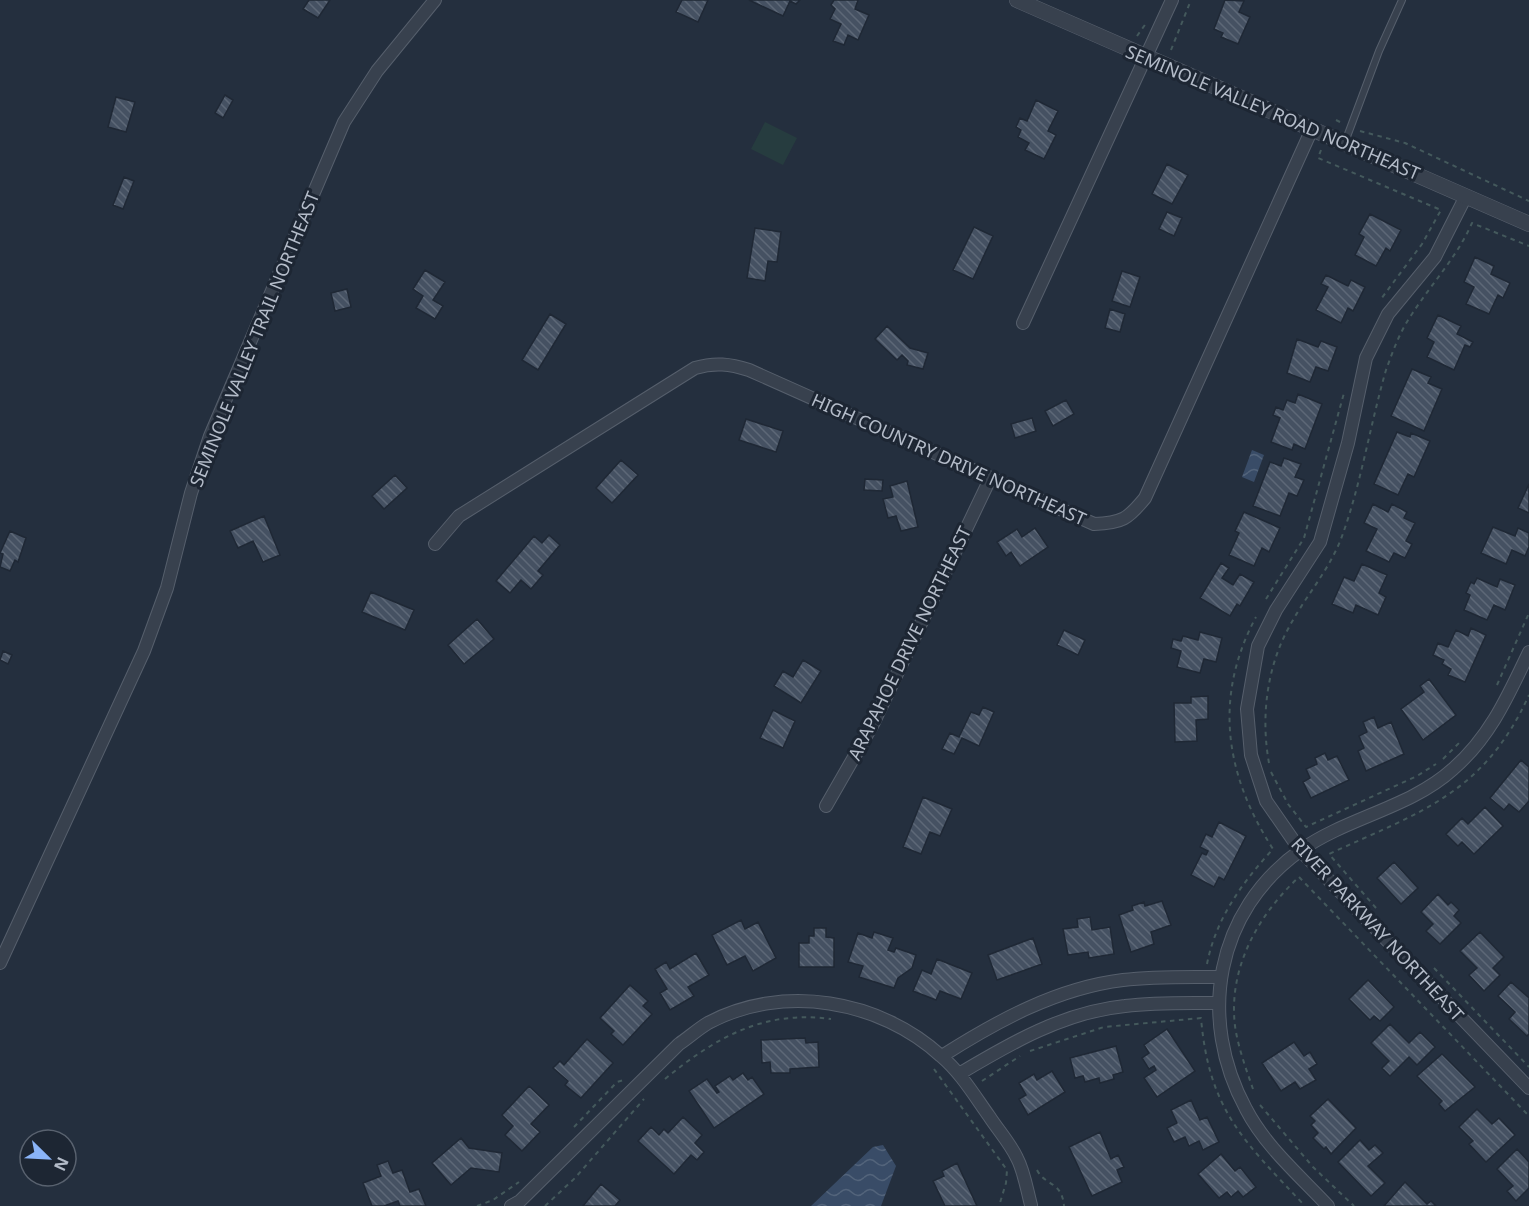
<svg xmlns="http://www.w3.org/2000/svg" width="1529" height="1206" font-family="'Noto Sans',sans-serif">
<defs>
<pattern id="water-waves" width="16" height="10" patternUnits="userSpaceOnUse" patternTransform="scale(1.5)"><rect width="16" height="10" fill="#394c67"/><path d="M0 5q4-4 8 0t8 0" fill="none" stroke="#53647b"/></pattern>
<pattern id="building-back-hatch" width="6" height="6" patternUnits="userSpaceOnUse" patternTransform="scale(1.5)"><rect width="6" height="6" fill="#455162"/><path d="M-1 5l2 2M0 0l6 6M5-1l2 2" fill="none" stroke="#5d6877"/></pattern>
</defs>
<rect width="100%" height="100%" fill="#242f3e"/>
<path fill="#263c3f" d="M765 122 797 138 783 165 751 149Z"/>
<path fill="url(#water-waves)" d="M1252 450 1264 455 1254 482 1242 477Z
M883 1145 896 1166 881 1206H811L873 1147Z"/>
<path fill="url(#building-back-hatch)" stroke="#1f2835" stroke-width="1.5" d="M309 0H330L318 18 303 9Z
M682 0H708L698 22 676 12Z
M749 0H800L796 4 790 1 783 16Z
M834 0H858L855 9 869 15 858 40 848 35 844 45 833 41 841 24 830 19 835 9 831 5Z
M1225 0 1244 1 1239 12 1250 17 1238 44 1221 37 1223 33 1214 29Z
M225 95 233 100 223 118 215 113Z
M116 97 135 102 126 132 108 127Z
M1036 100 1058 111 1048 131 1056 135 1044 159 1025 150 1029 143 1018 137 1021 130 1016 127 1020 118 1027 121Z
M1167 164 1188 175 1172 204 1152 194Z
M124 177 134 181 123 209 113 205Z
M1167 212 1182 218 1174 236 1159 229Z
M1370 214 1401 230 1390 251 1386 248 1376 266 1355 255 1364 237 1359 234Z
M974 227 993 236 973 279 953 270Z
M755 228 781 232 777 262 768 261 765 281 747 278Z
M1475 257 1494 266 1491 274 1510 283 1503 298 1498 295 1489 314 1466 304 1474 287 1464 282Z
M425 270 445 282 433 300 443 306 435 319 416 308 423 296 413 289Z
M1122 271 1140 277 1130 307 1112 301Z
M1326 275 1348 286 1351 280 1365 287 1353 311 1348 308 1341 323 1316 310 1328 287 1321 284Z
M347 289 351 307 335 311 331 293Z
M1110 309 1125 314 1120 332 1105 328Z
M550 314 566 324 538 370 522 360Z
M1438 315 1461 326 1457 334 1473 342 1470 347 1465 345 1454 370 1427 357 1434 342 1427 338Z
M887 326 910 348 928 353 923 369 907 365 908 361 902 355 897 360 875 339Z
M1297 339 1318 347 1321 341 1337 347 1328 371 1316 367 1310 382 1287 373Z
M1412 369 1431 377 1428 383 1442 389 1424 431 1391 416Z
M1298 394 1322 404 1305 449 1294 444 1292 450 1271 442 1280 418 1273 415 1276 407 1283 410 1287 400 1295 403Z
M1066 400 1074 414 1053 426 1045 411Z
M1032 418 1036 431 1015 438 1011 424Z
M746 419 783 431 776 452 739 440Z
M1397 432 1410 437 1411 433 1430 441 1414 477 1408 474 1398 495 1374 484Z
M1284 458 1301 464 1295 477 1304 480 1297 496 1289 493 1280 516 1253 506 1270 462 1281 466Z
M621 460 638 475 612 503 596 488Z
M395 475 407 488 384 509 372 496Z
M865 479 883 480 882 491 864 490Z
M907 481 918 527 901 531 896 516 888 518 883 499 893 497 890 486Z
M1529 484V513L1518 508Z
M1373 504 1388 512 1392 504 1407 512 1404 518 1415 523 1406 541 1412 544 1405 558 1394 553 1389 562 1366 551 1377 529 1364 523Z
M1244 512 1280 528 1269 552 1262 548 1254 566 1229 555 1239 533 1235 531Z
M264 516 280 555 263 562 253 541 238 548 230 531Z
M1493 527 1515 536 1518 528 1529 533V547L1525 556 1512 550 1506 564 1481 553Z
M1035 528 1048 547 1020 566 1011 552 1006 556 997 542 1017 529 1022 537Z
M10 531 26 538 18 562 15 560 10 571 0 567 3 554 0 553Z
M549 535 560 545 538 571 543 575 531 589 521 580 510 593 496 581 534 536 542 543Z
M1221 563 1229 568 1222 578 1233 585 1240 574 1254 582 1240 606 1237 604 1230 616 1200 598Z
M1362 564 1387 575 1379 593 1386 597 1378 615 1356 605 1353 613 1332 604 1344 577 1354 581Z
M1477 578 1497 587 1500 579 1515 585 1505 610 1494 605 1487 620 1464 610 1470 595 1466 593 1471 582 1474 584Z
M371 592 414 610 405 630 362 612Z
M477 619 494 639 464 664 448 645Z
M1471 628 1486 635 1465 682 1448 675 1451 669 1442 664 1444 660 1433 655 1438 643 1448 647 1456 630 1468 636Z
M1064 630 1085 640 1078 655 1057 645Z
M1200 632 1222 638 1216 662 1204 659 1200 673 1177 667 1181 651 1171 648 1173 639 1181 641 1183 636 1198 640Z
M3 651 12 655 8 664 0 660Z
M803 660 821 671 801 703 774 686 783 671 793 677Z
M1429 679 1456 715 1423 740 1401 709 1424 692 1420 686Z
M1208 696V719L1196 720 1197 741 1175 742 1174 703H1191V697Z
M983 707 994 712 979 746 962 738 954 754 942 749 950 733 959 737 971 712 979 715Z
M773 710 795 721 783 748 760 738Z
M1374 717 1378 728 1391 722 1404 754 1366 771 1358 751 1364 748 1359 736 1367 732 1363 722Z
M1325 753 1328 760 1337 756 1349 780 1311 798 1303 782 1310 778 1306 769 1317 764 1315 758Z
M1521 760 1529 767V801L1519 812 1509 804 1504 810 1490 798Z
M923 797 952 809 940 836 930 832 921 854 903 847Z
M1485 807 1503 826 1474 854 1462 842 1458 846 1446 834 1462 818 1468 824Z
M1219 822 1246 836 1224 880 1219 877 1214 887 1191 875 1202 853 1206 855 1208 851 1200 847 1206 834 1212 837Z
M1394 862 1418 888 1401 904 1377 878Z
M1438 894 1448 905 1451 902 1459 910 1454 916 1461 923 1440 944 1426 931 1433 924 1421 912Z
M1162 901 1171 925 1151 932 1154 944 1131 952 1119 915 1133 910 1132 906 1144 902 1145 906Z
M1090 917 1092 930 1110 927 1114 954 1089 958 1088 952 1068 955 1063 929 1078 927 1077 919Z
M741 920 745 929 758 922 776 958 753 971 745 956 727 965 712 935Z
M814 928H826V937L834 938V967H799V943H809V936H814Z
M874 932 893 938 888 950 894 952 896 948 916 955 912 968 898 978 894 988 859 977 863 966 848 962 858 933 872 938Z
M1480 932 1504 957 1493 968 1500 975 1484 991 1469 975 1477 968 1460 951Z
M1033 938 1042 964 997 980 988 955Z
M696 953 709 975 688 987 694 996 670 1010 660 993 667 989 655 969 666 962 670 969Z
M937 959 972 973 961 999 940 991 936 1000 913 991 922 970 931 974Z
M1368 980 1394 1007 1380 1021 1374 1016 1370 1020 1349 999Z
M1511 982 1529 998V1034L1527 1036 1509 1019 1515 1012 1498 996Z
M630 985 648 1001 643 1006 652 1014 623 1045 611 1034 614 1031 600 1018Z
M1390 1024 1409 1043 1420 1032 1435 1047 1417 1065 1409 1057 1390 1076 1382 1068 1389 1061 1371 1043Z
M1167 1029 1195 1071 1157 1097 1144 1078 1156 1070 1154 1066 1149 1069 1142 1058 1149 1053 1144 1045Z
M805 1038 806 1043 818 1042 819 1067 790 1069V1073H771L770 1062 762 1063 761 1040Z
M587 1039 613 1063 581 1098 565 1085 568 1081 553 1068 560 1061 564 1065Z
M1294 1042 1304 1056 1310 1052 1317 1064 1309 1069 1316 1080 1300 1089 1295 1082 1281 1091 1262 1063Z
M1116 1046 1123 1072 1113 1075 1114 1079 1100 1083 1099 1078 1085 1082 1083 1076 1075 1078 1070 1058Z
M1442 1054 1475 1087 1445 1111 1439 1104 1442 1101 1417 1076Z
M1052 1071 1065 1092 1028 1115 1019 1099 1026 1095 1019 1083 1034 1074 1037 1080Z
M743 1073 748 1080 752 1077 764 1094 714 1128 689 1091 707 1079 717 1093 719 1092 715 1086 730 1076 733 1080Z
M529 1086 549 1105 531 1124 540 1132 522 1151 505 1135 513 1126 502 1115Z
M1328 1099 1356 1128 1331 1154 1326 1147 1324 1149 1313 1138 1318 1133 1311 1125 1315 1121 1310 1116Z
M1191 1100 1200 1120 1207 1117 1219 1142 1203 1150 1199 1141 1189 1146 1185 1137 1174 1142 1167 1128 1177 1123 1171 1110Z
M1477 1109 1492 1124 1499 1118 1515 1135 1486 1162 1469 1144 1473 1141 1459 1127Z
M683 1117 702 1135 695 1143 704 1152 697 1160 691 1155 674 1174 638 1141 651 1127 659 1135 664 1129 668 1133Z
M1100 1132 1111 1159 1118 1155 1124 1167 1117 1170 1122 1182 1092 1196 1069 1147Z
M461 1138 469 1148 502 1153 499 1172 471 1168 451 1185 432 1163Z
M1360 1140 1369 1150 1375 1145 1383 1153 1368 1166 1385 1183 1371 1196 1338 1162Z
M1517 1149 1529 1162V1188L1516 1201 1507 1191 1513 1186 1497 1169Z
M1221 1154 1235 1171 1240 1167 1256 1187 1243 1197 1238 1191 1231 1197 1227 1192 1219 1198 1198 1174Z
M388 1161 393 1173 402 1170 410 1192 419 1189 426 1206H400L398 1201 384 1206H372L363 1183 381 1176 377 1165Z
M957 1163 977 1206H945L933 1181 944 1176 942 1171Z
M1405 1182 1427 1204 1431 1201 1436 1206H1384Z
M601 1184 620 1200 615 1206H583Z"/>
<g fill="none" stroke-linecap="round" stroke-linejoin="round">
<g stroke="#565f6c" stroke-width="8">
<path id="service" d="M1345 142 1379 51 1402 0"/>
</g>
<g stroke="#565f6c" stroke-width="14">
<path id="minor" d="M1466 196 1435 257 1388 314 1366 358 1348 443 1320 542 1276 610 1258 646 1247 709 1251 755 1266 801 1300 850 1529 1088
M1023 323 1172 0
M435 544 459 516 695 368C715 362 730 364 749 370L1094 524C1122 523 1128 519 1145 498L1312 129
M826 806 873 724 990 479
M0 963 144 651 167 588 191 493 210 436 344 122 377 71 435 0
M942 1056C997 1021 1057 988 1123 980 1155 976 1188 977 1220 977
M959 1074C1011 1043 1064 1012 1125 1006 1156 1002 1187 1003 1218 1003
M511 1206 520 1201 679 1044C688 1038 698 1029 708 1023 783 983 880 1000 941 1056 961 1073 974 1095 989 1116 998 1130 1010 1143 1017 1158 1024 1171 1027 1190 1031 1205
M1328 1206C1300 1176 1265 1146 1246 1109 1197 1019 1215 911 1301 850 1348 817 1410 808 1453 769 1490 737 1508 696 1529 652"/>
</g>
<g stroke="#565f6c" stroke-width="16">
<path id="tertiary" d="M1017 0 1529 224"/>
</g>
<path stroke="#44595c" stroke-width="2" stroke-dasharray="4.5 4.5" stroke-linecap="butt" d="M1137 36 1147 22
M1171 50 1191 0
M1336 120 1342 123
M1360 131 1405 143 1529 201
M1321 150 1318 158 1441 210 1422 244 1381 299
M1266 599 1304 538 1344 393
M1497 685 1529 613
M1443 759 1460 742
M1269 763C1261 719 1266 670 1288 629 1304 598 1328 572 1341 539 1361 485 1370 425 1386 370 1393 351 1400 331 1412 314 1432 283 1457 257 1472 223L1529 246
M1271 772 1288 804 1306 827 1417 776 1436 764
M1376 908 1329 854C1420 812 1484 794 1529 695
M1207 964C1216 918 1242 883 1273 849 1225 775 1213 697 1256 617
M1434 968 1529 1067
M1030 1051 1104 1027 1201 1018C1209 1111 1244 1141 1305 1206
M934 1069 1007 1170 1006 1183 999 1206
M665 1079C716 1037 764 1010 831 1019
M982 1081 1020 1056
M1253 1089C1246 1069 1238 1047 1235 1026 1228 968 1258 915 1299 877L1529 1116
M1260 1105 1313 1167 1354 1206
M574 1127 617 1082 624 1080
M1037 1170C1045 1186 1062 1181 1064 1206
M477 1206 493 1200 519 1182
M545 1206 575 1178 644 1099"/>
<use href="#service" stroke="#38414e" stroke-width="6"/>
<use href="#minor" stroke="#38414e" stroke-width="12"/>
<use href="#tertiary" stroke="#38414e" stroke-width="15"/>
</g>
<g text-anchor="middle" dominant-baseline="central" stroke-width="6" stroke-linejoin="round" paint-order="stroke">
<g font-size="18" fill="#b4bcc9" stroke="#1d2633">
<text transform="translate(1273 112) rotate(23)">SEMINOLE VALLEY ROAD NORTHEAST</text>
<text transform="translate(254 339) rotate(-68)">SEMINOLE VALLEY TRAIL NORTHEAST</text>
<text transform="translate(949 459) rotate(24)">HIGH COUNTRY DRIVE NORTHEAST</text>
<text transform="translate(909 643) rotate(-64)">ARAPAHOE DRIVE NORTHEAST</text>
<text transform="translate(1378 929) rotate(47)">RIVER PARKWAY NORTHEAST</text>
</g>
</g>
<g transform="translate(48 1158) rotate(114)"><circle r="28" fill="#1d2633" stroke="#59626f" stroke-width="1.5"/>
<path d="M0-4.5L10 22L0 15L-10 22Z" fill="#8ab4f8"/>
<text y="-9" font-size="16" font-weight="bold" text-anchor="middle" fill="#b4bcc9">N</text>
</g>
</svg>
